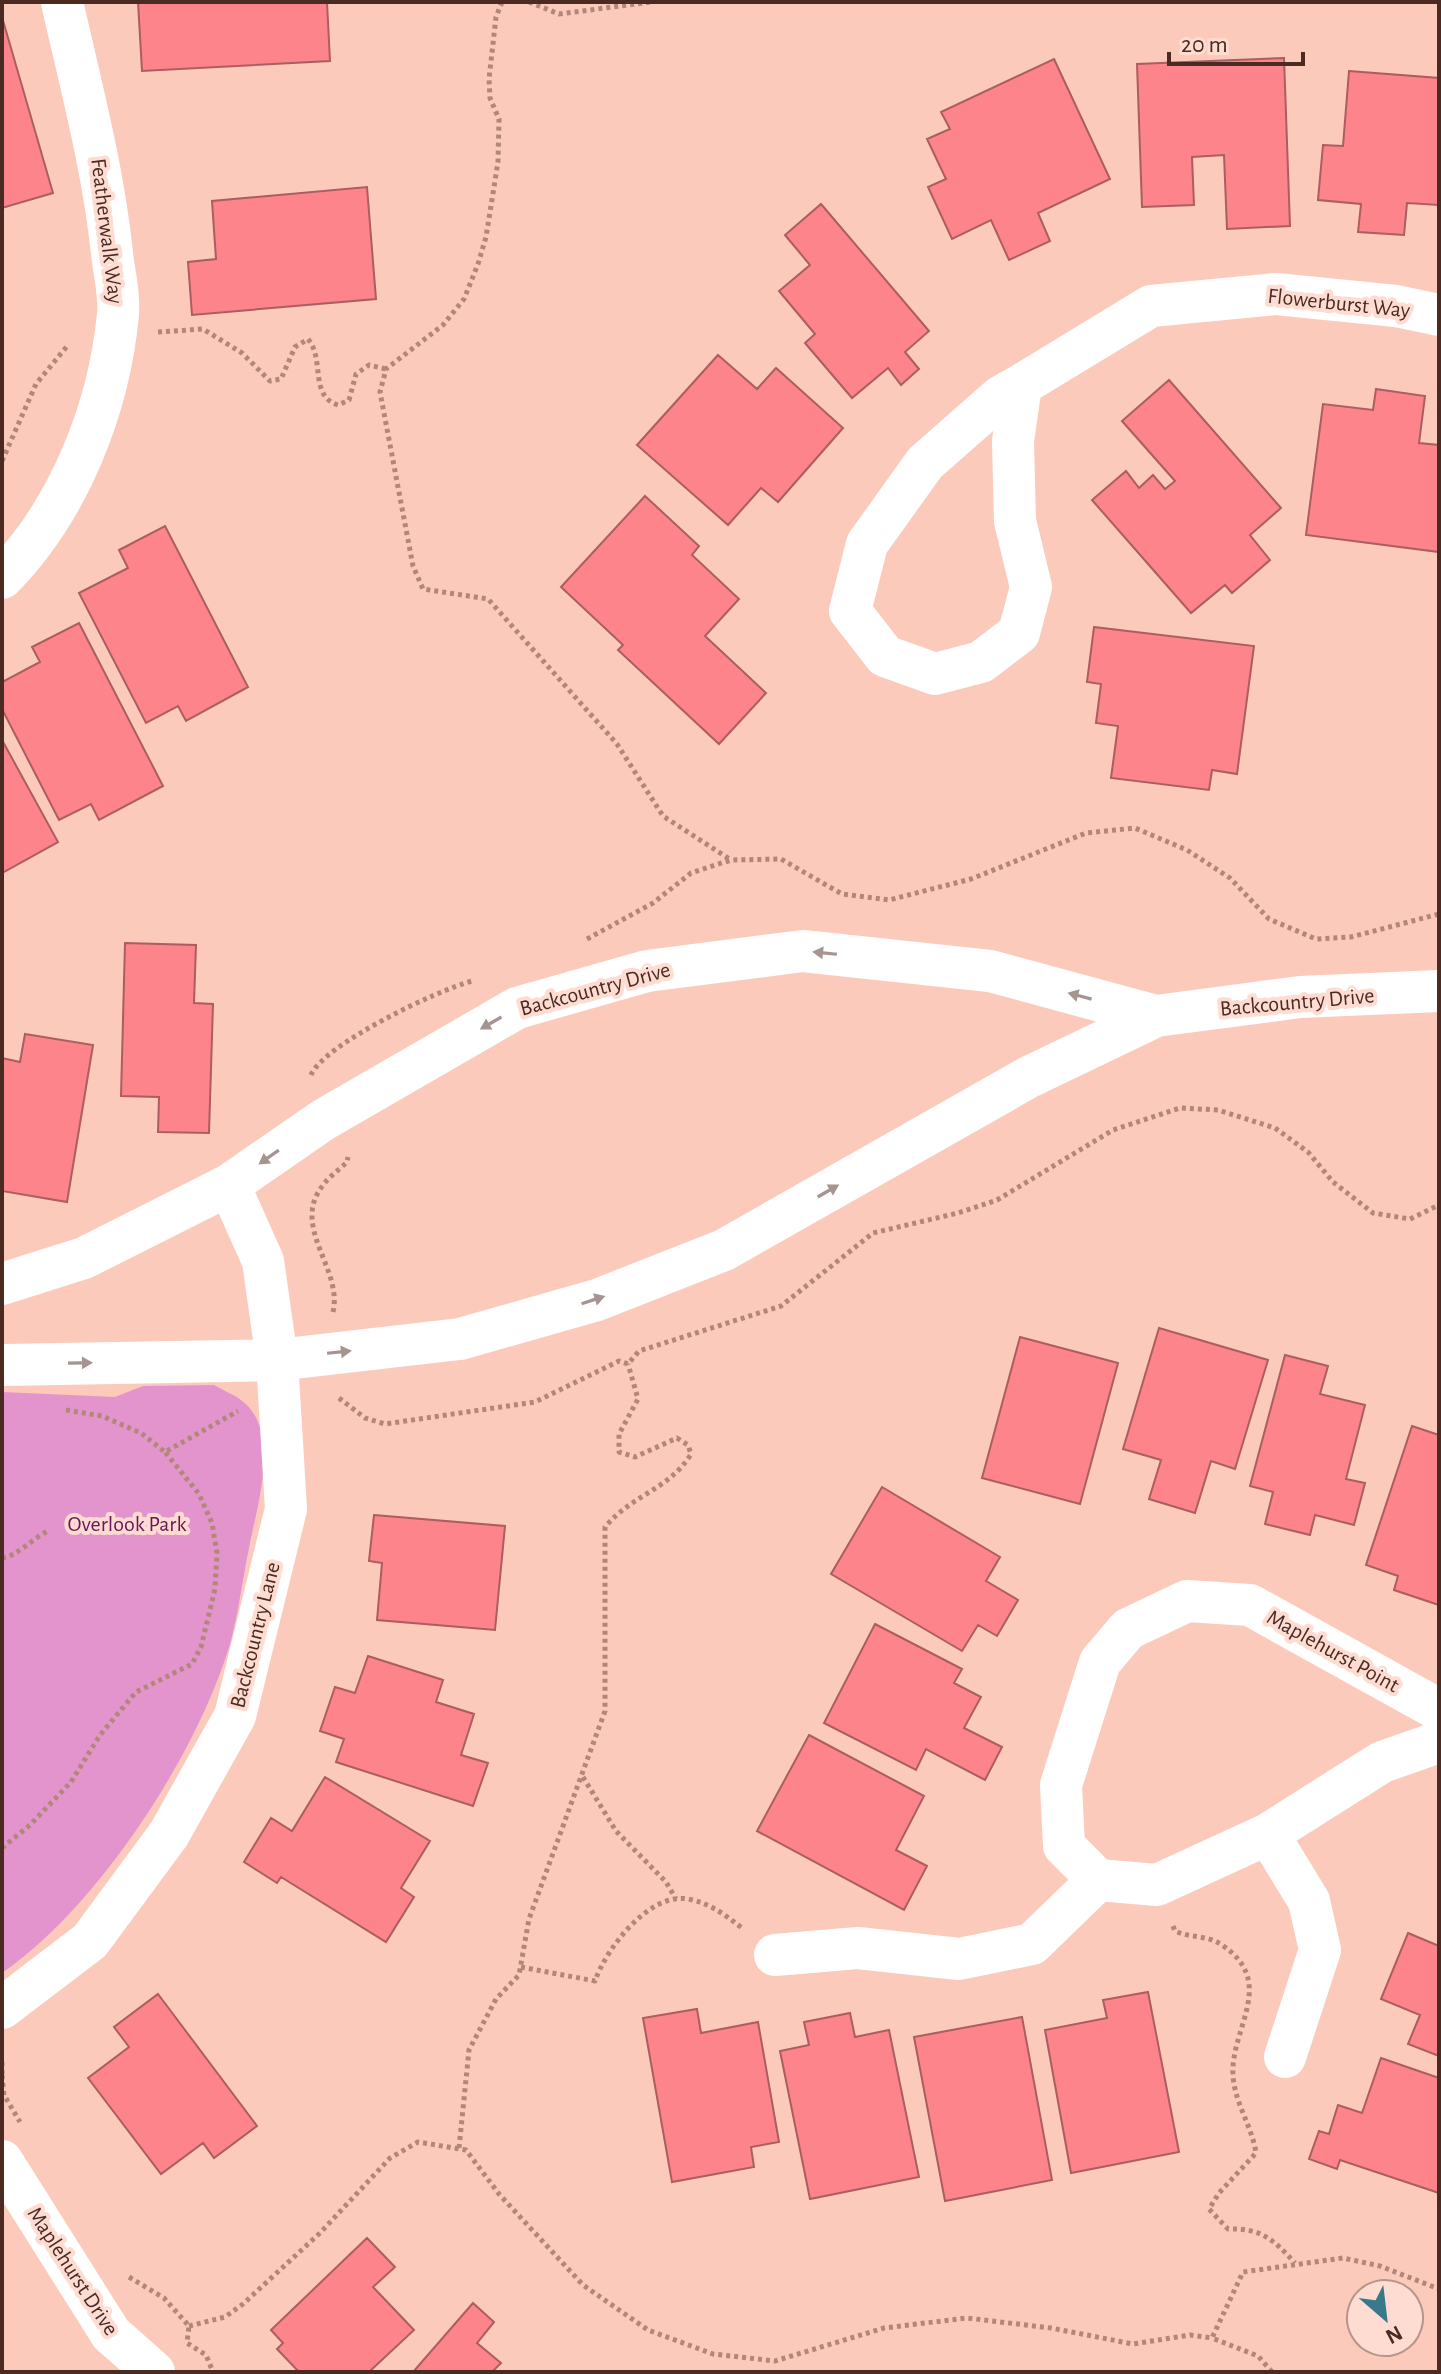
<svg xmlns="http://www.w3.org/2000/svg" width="1441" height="2374" font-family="'Alegreya Sans',sans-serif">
<rect width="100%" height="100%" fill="#fccabb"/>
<path fill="#e394cd" d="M214 1385C222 1390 233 1394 241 1400 281 1429 258 1503 250 1543 243 1576 239 1611 230 1644 197 1755 97 1908 2 1973V1392L115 1397 143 1386Z"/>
<path fill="#fd848b" stroke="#ac5d61" stroke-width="2" d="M138 2H327L330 61 142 71Z
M2 17 53 193 2 208Z
M1284 58 1290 226 1227 229 1224 155 1192 157 1194 205 1142 207 1137 64Z
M1054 59 1110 179 1038 213 1050 241 1009 260 991 220 952 239 928 187 946 179 927 139 950 129 941 112Z
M1349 71 1439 78V205L1407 203 1404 235 1358 232 1361 204 1318 200 1323 145 1343 146Z
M367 187 376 299 192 315 188 262 216 259 212 201Z
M821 204 929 331 905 352 919 369 901 385 888 368 852 398 805 343 815 334 779 291 810 265 785 235Z
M718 355 757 389 776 368 843 428 778 502 761 488 728 525 637 445Z
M1169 380 1281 508 1250 535 1270 560 1232 593 1225 585 1191 613 1092 500 1126 471 1139 488 1153 475 1165 489 1175 481 1122 421Z
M1376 389 1425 396 1419 443 1439 445V552L1306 535 1323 404 1373 410Z
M645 496 699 546 692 555 739 599 705 636 766 693 719 744 618 650 623 645 561 587Z
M165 526 248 687 186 721 178 706 146 723 79 593 128 568 119 550Z
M79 623 163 786 99 820 91 804 59 820 2 709V682L40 662 32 647Z
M1094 627 1254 646 1237 774 1212 770 1209 790 1111 778 1118 726 1096 723 1101 684 1087 682Z
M2 740 58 842 2 873Z
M125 943 196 945 194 1003 213 1004 209 1133 158 1132 159 1097 121 1096Z
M25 1034 93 1045 67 1202 2 1191V1058L20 1062Z
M1159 1328 1268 1360 1235 1469 1211 1461 1195 1513 1149 1499 1161 1460 1123 1449Z
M1020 1337 1118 1363 1080 1504 982 1478Z
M1285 1355 1328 1366 1320 1394 1365 1405 1346 1479 1365 1483 1354 1525 1315 1515 1310 1535 1265 1524 1273 1492 1250 1486Z
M1412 1426 1439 1435V1605L1394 1590 1398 1576 1366 1565Z
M882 1487 1000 1557 986 1581 1018 1600 997 1636 978 1625 962 1651 831 1574Z
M374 1515 505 1526 495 1630 377 1620 382 1563 369 1561Z
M875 1624 962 1669 954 1683 981 1697 964 1728 1002 1747 985 1780 926 1749 916 1770 824 1723Z
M368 1656 443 1680 436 1702 474 1714 461 1755 488 1763 473 1806 336 1762 344 1739 320 1731 335 1687 355 1693Z
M809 1735 924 1796 896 1850 927 1866 904 1910 757 1831Z
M325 1777 430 1841 401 1888 414 1897 386 1942 281 1877 277 1883 244 1862 271 1818 292 1831Z
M1408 1933 1439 1946V2056L1408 2044 1420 2015 1381 1999Z
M1148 1992 1179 2152 1071 2173 1045 2030 1107 2018 1103 2000Z
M158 1994 257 2126 214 2158 203 2143 161 2174 88 2078 129 2047 114 2027Z
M697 2009 701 2033 758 2022 779 2142 751 2147 754 2167 672 2182 643 2018Z
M850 2013 855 2037 889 2030 919 2177 810 2199 780 2051 809 2045 804 2022Z
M1022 2017 1052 2180 945 2201 914 2037Z
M1381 2058 1439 2078V2193L1340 2160 1337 2169 1309 2159 1319 2131 1329 2134 1338 2105 1362 2113Z
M367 2238 395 2267 373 2287 414 2330 369 2372H299L277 2349 283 2343 271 2330Z
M473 2303 494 2322 477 2343 501 2363 492 2372H413Z"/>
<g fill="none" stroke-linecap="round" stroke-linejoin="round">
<path stroke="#b2877a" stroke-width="5" stroke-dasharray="4 4" stroke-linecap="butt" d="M502 2 496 17 489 79 490 98 499 119 498 162 486 237 478 264 464 299 443 325 386 369 380 392 413 566 423 589 488 599 617 744 663 816 731 860
M529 2 559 14 651 2
M158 332 203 329 242 353 270 381 281 379 295 347 308 339C325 359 309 396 338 405L349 400 356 374 369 365 386 369
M2 461 36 384 68 345
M587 939 653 903 691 873 731 860 781 859 842 894 889 900 971 879 1086 833 1135 828 1187 850 1230 878 1269 919 1316 939 1351 937 1439 914
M311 1075C324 1044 438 990 472 981
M333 1312C343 1270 292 1228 321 1188 327 1178 339 1170 347 1162L348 1157
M339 1398 365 1418 385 1424 535 1402 619 1361 628 1364 639 1351 781 1306 873 1233 958 1213 997 1200 1113 1130 1180 1108 1218 1110 1275 1128 1308 1152 1333 1182 1373 1213 1410 1219 1439 1205
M66 1410 102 1416 141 1433 165 1452 238 1411
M2 1558C17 1556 32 1539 48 1531
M583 1777 616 1831 666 1882 676 1899
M2 1848 30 1825 71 1782 100 1735 136 1692 192 1664 201 1647 215 1589 217 1553 212 1523 199 1494 165 1452
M1173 1926 1175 1931C1190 1938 1208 1935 1222 1945 1278 1983 1230 2028 1233 2076 1235 2104 1252 2126 1256 2153L1219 2193 1209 2209 1228 2229C1261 2228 1273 2239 1295 2263
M521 1967 595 1981C606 1949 649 1892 688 1899 710 1903 725 1915 742 1928
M2 2074V2058
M2 2075 4 2095 20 2122
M459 2148 469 2050 496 1999 519 1975 529 1919 605 1711V1527C634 1493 669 1490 691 1454L688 1445 677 1438 635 1457 619 1452V1434L638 1399 628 1364
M129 2277 164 2298 189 2326 187 2343 206 2355 213 2372
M189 2326 225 2317 243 2304 320 2233 390 2158 418 2142 466 2150 499 2194 583 2285 648 2330 713 2354 775 2361 884 2328 967 2318 1051 2328 1133 2344 1190 2335 1212 2338
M1272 2372 1258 2356 1212 2338 1243 2272 1343 2258 1380 2266 1439 2289"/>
<path stroke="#fff" stroke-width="42" d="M1021 385 1013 441 1015 521 1031 587 1019 633 981 662 935 674 885 656 850 611 867 544 925 463 1000 397 1021 385 1151 306 1276 294 1396 306 1439 315
M2 578C69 510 109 409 118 314 120 295 114 273 112 253 103 168 81 86 62 2
M2 1284 84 1258 229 1185 323 1120 517 1008 647 971 803 951 990 971 1156 1016
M2 1365 277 1360 460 1339 597 1300 724 1250 1029 1077 1156 1016 1300 997 1439 991
M1439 1710 1250 1605 1187 1601 1128 1629 1100 1662 1061 1785 1064 1846 1098 1880 1157 1885 1268 1834 1382 1762 1439 1742
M1268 1834 1309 1901 1320 1950 1285 2057
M775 1955 858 1948 959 1959 1032 1944 1098 1880
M2 2008 90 1941 169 1834 235 1716 286 1509 277 1360 263 1261 229 1185
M2 2161 111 2334 154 2372"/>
</g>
<defs><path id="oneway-solid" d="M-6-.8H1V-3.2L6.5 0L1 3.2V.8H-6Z" transform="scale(2)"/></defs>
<g fill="#a59490">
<use href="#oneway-solid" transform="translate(825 953) rotate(-174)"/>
<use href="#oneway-solid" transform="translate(1080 996) rotate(-165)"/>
<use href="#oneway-solid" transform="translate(491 1023) rotate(150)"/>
<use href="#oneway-solid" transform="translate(269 1157) rotate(145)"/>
<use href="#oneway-solid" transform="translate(828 1191) rotate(-30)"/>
<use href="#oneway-solid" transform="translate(593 1300) rotate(-18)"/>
<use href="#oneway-solid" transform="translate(339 1352) rotate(-6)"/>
<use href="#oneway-solid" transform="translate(80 1363) rotate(-1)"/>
</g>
<g text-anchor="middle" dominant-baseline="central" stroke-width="8" stroke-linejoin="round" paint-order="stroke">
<g font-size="22" fill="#4b2a21" stroke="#fedcd1">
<text transform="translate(107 231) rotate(83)">Featherwalk Way</text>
<text transform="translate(1339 303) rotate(6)">Flowerburst Way</text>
<text transform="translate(595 989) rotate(-15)">Backcountry Drive</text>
<text transform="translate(1297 1002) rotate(-5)">Backcountry Drive</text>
<text transform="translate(255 1635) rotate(-76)">Backcountry Lane</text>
<text transform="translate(1333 1651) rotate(29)">Maplehurst Point</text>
<text transform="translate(73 2271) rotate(57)">Maplehurst Drive</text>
</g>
<g font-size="22" fill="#6a1459" stroke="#fedcd1">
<text x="127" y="1524">Overlook Park</text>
</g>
</g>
<rect width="1441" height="2374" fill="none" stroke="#4b2a21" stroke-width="8"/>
<g transform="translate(1385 2318) rotate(152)"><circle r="38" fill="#fedcd1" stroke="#b6958b" stroke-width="2"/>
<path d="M0-6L14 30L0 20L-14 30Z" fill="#387a8b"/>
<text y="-12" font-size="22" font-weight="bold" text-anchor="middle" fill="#4b2a21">N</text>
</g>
<path d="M1169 52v12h134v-12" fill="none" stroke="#4b2a21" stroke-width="4"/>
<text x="1181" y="52" font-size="24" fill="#4b2a21" stroke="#fedcd1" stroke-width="6" paint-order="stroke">20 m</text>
</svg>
